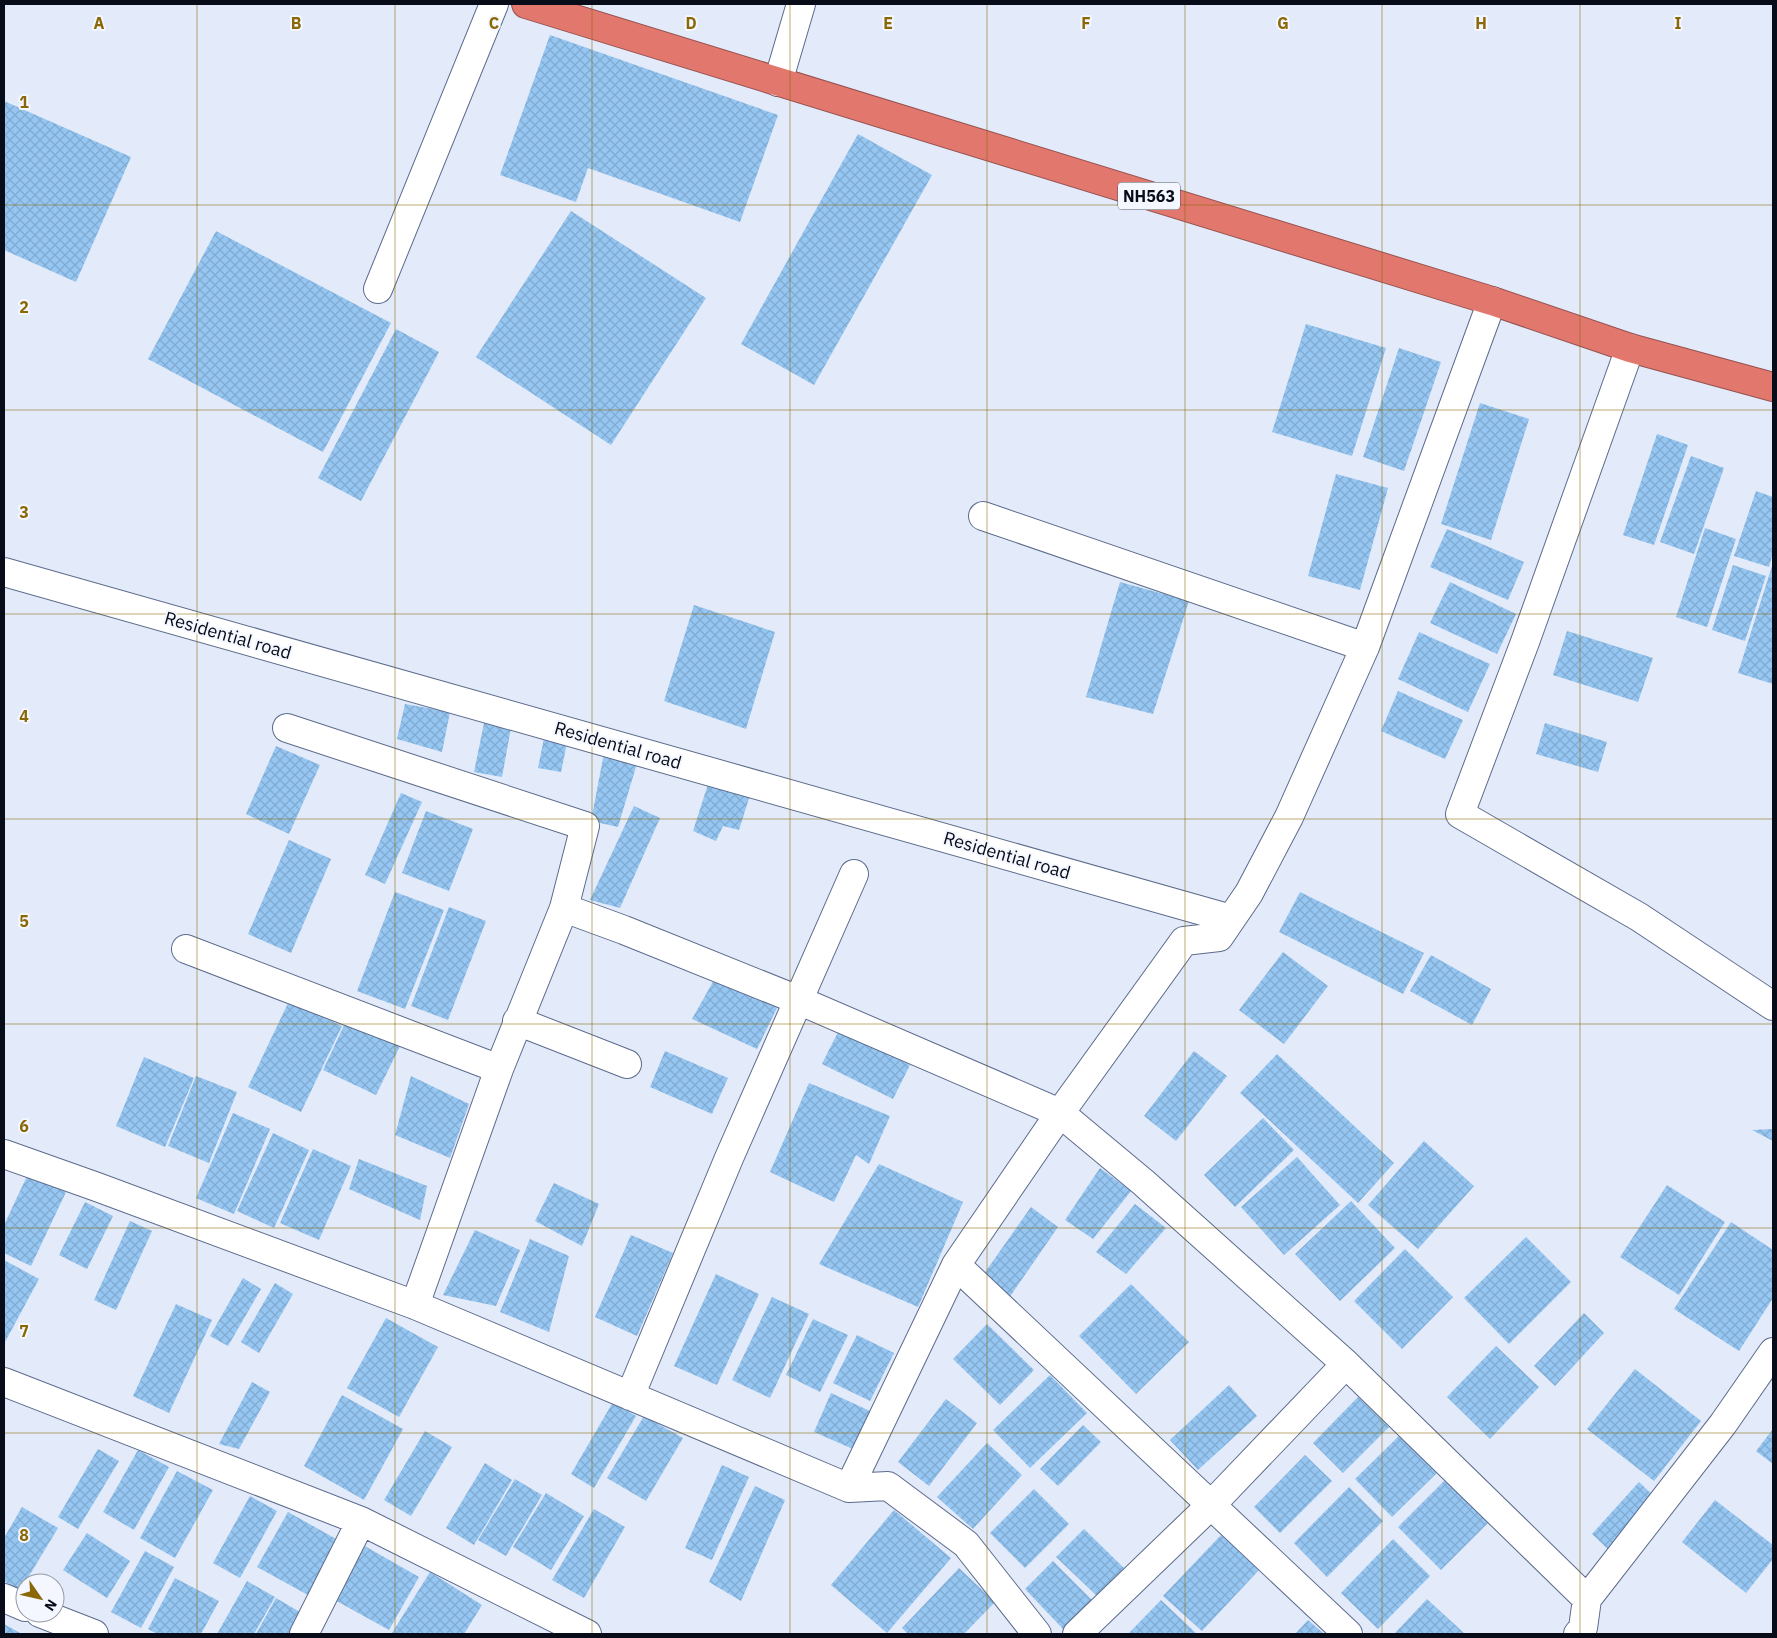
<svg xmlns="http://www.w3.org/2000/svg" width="1777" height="1638" font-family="'IBM Plex Sans',sans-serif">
<defs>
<pattern id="building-cross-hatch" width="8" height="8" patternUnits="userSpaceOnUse" patternTransform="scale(1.25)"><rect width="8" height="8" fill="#96c7f3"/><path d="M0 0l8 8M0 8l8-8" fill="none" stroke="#80aad0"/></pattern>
</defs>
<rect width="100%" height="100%" fill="#e3eaf9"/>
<path fill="url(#building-cross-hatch)" d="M550 35 778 115 740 222 588 168 576 202 500 175Z
M4 101 131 157 76 282 4 250Z
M858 134 932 175 814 385 741 344Z
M571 211 706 298 611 445 476 357Z
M216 231 391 323 323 452 148 359Z
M1306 324 1386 348 1352 456 1272 432Z
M396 329 439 352 361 501 318 478Z
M1399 348 1441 362 1404 471 1363 457Z
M1480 403 1529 419 1491 540 1441 524Z
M1657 434 1688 445 1654 545 1623 535Z
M1691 456 1724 468 1694 554 1660 542Z
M1336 474 1388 488 1360 590 1308 576Z
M1756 491 1773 497V553L1769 567 1734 556Z
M1705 528 1736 539 1707 627 1676 617Z
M1447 529 1524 562 1508 600 1430 567Z
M1773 563V684L1738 673Z
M1733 565 1766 576 1745 641 1712 630Z
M1120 582 1189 601 1153 714 1086 697Z
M1450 582 1516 614 1497 654 1430 623Z
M694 605 775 632 746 729 664 701Z
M1567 631 1653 658 1638 702 1553 675Z
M1419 632 1490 664 1468 712 1398 679Z
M1398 691 1463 720 1445 759 1381 731Z
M405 704 450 712 442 752 397 739Z
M484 723 511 728 502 777 474 772Z
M1545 723 1607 742 1598 772 1536 754Z
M546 728 569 733 561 772 538 768Z
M276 746 320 765 289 834 246 814Z
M605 748 638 760 618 827 591 821Z
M710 778 751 792 739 830 723 826 716 841 693 831Z
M401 793 422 802 385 884 365 875Z
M634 806 660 818 620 908 590 900Z
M426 811 473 829 449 891 402 873Z
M289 840 331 859 291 953 248 934Z
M395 892 444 910 405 1009 357 991Z
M1300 892 1424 953 1403 994 1279 932Z
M449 907 486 921 448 1020 411 1006Z
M1283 952 1328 986 1284 1044 1239 1010Z
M1431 955 1491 989 1472 1025 1410 991Z
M714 980 777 1008 757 1049 692 1019Z
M289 1001 342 1026 301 1112 248 1087Z
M348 1017 401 1044 376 1095 323 1070Z
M839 1030 910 1065 893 1099 822 1064Z
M665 1051 728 1078 712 1114 650 1087Z
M1194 1051 1227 1076 1176 1141 1144 1116Z
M1277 1054 1394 1163 1358 1203 1240 1093Z
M144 1057 194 1078 165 1147 116 1126Z
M196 1076 237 1092 209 1163 168 1146Z
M411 1076 469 1104 450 1158 395 1135Z
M809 1083 890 1116 869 1164 856 1155 834 1202 770 1172Z
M233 1113 270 1129 234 1214 196 1198Z
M1263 1118 1294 1150 1235 1207 1204 1175Z
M1773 1129V1141L1752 1130Z
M273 1133 309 1150 274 1228 237 1211Z
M1424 1141 1474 1186 1418 1249 1368 1205Z
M313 1149 351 1166 319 1240 280 1223Z
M1297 1157 1340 1205 1284 1255 1241 1207Z
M359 1159 427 1186 420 1220 349 1189Z
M879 1164 963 1202 918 1307 819 1264Z
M1100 1168 1131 1191 1093 1239 1065 1220Z
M28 1174 66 1192 31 1266 4 1253V1225Z
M554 1183 599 1204 582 1246 535 1221Z
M1667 1185 1725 1222 1679 1295 1620 1257Z
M1351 1201 1395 1248 1340 1301 1295 1254Z
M85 1202 113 1216 87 1269 59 1255Z
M1135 1204 1166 1228 1126 1274 1096 1252Z
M1031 1207 1058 1227 1009 1298 981 1278Z
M130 1221 152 1231 116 1310 94 1300Z
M1731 1222 1773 1250V1298L1739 1351 1674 1309Z
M475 1230 520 1250 496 1306 443 1295Z
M631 1235 673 1253 637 1336 595 1317Z
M1526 1237 1571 1282 1509 1344 1464 1298Z
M530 1239 569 1256 549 1332 500 1312Z
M1405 1249 1453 1297 1402 1349 1354 1301Z
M4 1260 39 1279 5 1342 4 1341Z
M716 1274 759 1294 717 1385 674 1366Z
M243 1278 261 1289 228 1346 210 1336Z
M275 1283 293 1294 259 1353 241 1342Z
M1131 1284 1189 1342 1136 1394 1079 1336Z
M772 1297 809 1314 770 1398 732 1380Z
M176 1304 212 1320 169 1413 133 1396Z
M1584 1313 1604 1333 1555 1386 1534 1366Z
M386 1318 438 1347 399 1417 347 1388Z
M813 1319 848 1335 820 1392 786 1375Z
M987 1324 1034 1370 1000 1405 953 1359Z
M857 1335 894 1353 870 1401 833 1383Z
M1496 1346 1539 1387 1490 1439 1447 1397Z
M1635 1369 1701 1421 1654 1481 1587 1429Z
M1050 1375 1087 1413 1030 1468 993 1430Z
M252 1382 270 1392 239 1449 219 1444Z
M1229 1385 1257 1416 1198 1470 1170 1440Z
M831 1393 870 1411 853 1449 814 1432Z
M342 1395 403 1429 364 1500 304 1466Z
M1358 1397 1389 1427 1343 1473 1313 1443Z
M946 1399 977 1423 929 1486 898 1462Z
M613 1402 636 1416 594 1488 571 1474Z
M644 1416 683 1438 646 1501 607 1478Z
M1083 1425 1101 1442 1058 1486 1040 1469Z
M1773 1429V1464L1756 1451Z
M425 1431 452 1447 411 1516 384 1500Z
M1404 1431 1441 1469 1392 1517 1355 1479Z
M987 1443 1022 1475 973 1529 937 1497Z
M98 1449 119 1461 78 1529 58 1517Z
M138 1450 169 1467 134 1530 103 1512Z
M1305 1455 1332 1481 1280 1533 1254 1507Z
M485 1463 512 1480 474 1545 446 1528Z
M722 1465 749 1477 712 1560 685 1548Z
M177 1471 213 1490 175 1558 140 1538Z
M1450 1475 1493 1518 1441 1570 1398 1527Z
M515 1479 542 1495 506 1556 478 1540Z
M1639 1482 1658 1500 1611 1552 1592 1534Z
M755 1486 785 1500 741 1601 709 1582Z
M1349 1487 1383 1521 1327 1577 1294 1543Z
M1034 1489 1069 1524 1025 1568 990 1533Z
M546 1493 584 1516 551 1570 513 1547Z
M250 1496 277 1511 240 1578 213 1563Z
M1715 1500 1773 1545V1559L1746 1593 1682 1542Z
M22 1507 58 1528 20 1591 4 1581V1538Z
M594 1509 625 1527 584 1598 552 1580Z
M894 1510 951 1558 887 1633 831 1585Z
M288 1512 338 1540 308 1595 257 1567Z
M1084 1529 1124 1568 1097 1596 1056 1557Z
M87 1533 130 1561 107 1598 63 1570Z
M1221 1535 1259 1570 1202 1631 1163 1596Z
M1393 1539 1430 1576 1378 1629 1341 1593Z
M363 1545 419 1577 389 1630 333 1599Z
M145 1551 174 1567 141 1628 111 1612Z
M1053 1561 1092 1600 1063 1629 1025 1589Z
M959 1568 995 1602 964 1634H908L902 1628Z
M430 1572 482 1605 464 1634H394L392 1633Z
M175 1578 219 1601 201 1634H157L148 1629Z
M247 1581 275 1597 254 1634H217Z
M276 1598 305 1615 294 1634H256Z
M1427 1599 1465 1634H1394Z
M1161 1600 1197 1634H1128Z
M1308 1620 1324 1634H1295Z
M4 1624 22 1634H4Z"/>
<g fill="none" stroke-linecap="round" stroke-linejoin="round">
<g stroke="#5c6b8c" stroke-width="30">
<path id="minor" d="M778 82 801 4
M378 289 494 4
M1630 348 1525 642 1460 814 1639 917 1773 1006
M983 516 1365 647
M4 572 1231 919
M287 728 585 826 564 908 499 1069 415 1305
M564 908 624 930 798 1000 1060 1113 1144 1183 1346 1364 1587 1599
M186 949 499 1069
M517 1021 627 1064
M4 1154 97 1187 415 1305 849 1488 888 1486 966 1544 1037 1634
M956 1265 1348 1634
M4 1382 361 1521 587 1634
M630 1396 729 1158 854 874
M849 1488 956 1265 1060 1113 1184 941 1219 937 1249 893 1289 817 1365 647 1492 301
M4 1598 25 1607
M40 1613 94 1634
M304 1634 361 1521
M1077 1634 1212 1504 1346 1364
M1578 1634 1583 1628 1587 1599 1723 1424 1773 1352"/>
</g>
<g stroke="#955250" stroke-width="30">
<path id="highway" d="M526 4 1492 301 1630 348 1773 387"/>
</g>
<use href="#minor" stroke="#fff" stroke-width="28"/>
<use href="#highway" stroke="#e2776e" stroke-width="28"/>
</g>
<path fill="none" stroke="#896805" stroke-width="1" stroke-opacity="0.55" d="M197 4V1634M395 4V1634M592 4V1634M790 4V1634M987 4V1634M1185 4V1634M1382 4V1634M1580 4V1634M4 205H1773M4 410H1773M4 614H1773M4 819H1773M4 1024H1773M4 1228H1773M4 1433H1773"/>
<g text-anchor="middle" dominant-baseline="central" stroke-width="4" stroke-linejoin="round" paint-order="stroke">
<rect fill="#f4f7ff" stroke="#4e525d" stroke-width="1" x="1118" y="182.5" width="62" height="27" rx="4"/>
<g font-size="16" font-weight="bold" fill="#070c18">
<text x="1149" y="196">NH563</text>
</g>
<g font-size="18" fill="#070c18" stroke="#f4f7ff">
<text transform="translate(228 635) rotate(16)">Residential road</text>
<text transform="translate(618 745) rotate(16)">Residential road</text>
<text transform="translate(1007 855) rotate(16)">Residential road</text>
</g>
</g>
<g font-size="16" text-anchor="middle" font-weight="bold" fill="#896805" stroke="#f4f7ff" stroke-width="4" stroke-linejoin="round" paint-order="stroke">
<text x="99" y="29">A</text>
<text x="296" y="29">B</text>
<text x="494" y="29">C</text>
<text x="691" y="29">D</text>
<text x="888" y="29">E</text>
<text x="1086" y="29">F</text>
<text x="1283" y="29">G</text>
<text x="1481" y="29">H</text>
<text x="1678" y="29">I</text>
<text x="24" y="108">1</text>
<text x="24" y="313">2</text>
<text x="24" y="518">3</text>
<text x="24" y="722">4</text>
<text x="24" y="927">5</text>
<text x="24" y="1132">6</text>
<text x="24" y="1337">7</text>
<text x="24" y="1541">8</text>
</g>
<rect width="1777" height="1638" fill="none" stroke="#070c18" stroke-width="10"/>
<g transform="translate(40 1598) rotate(124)"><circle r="24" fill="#f4f7ff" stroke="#9599a3"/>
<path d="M0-4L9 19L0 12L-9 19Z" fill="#896805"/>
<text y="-8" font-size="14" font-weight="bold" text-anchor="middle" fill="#070c18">N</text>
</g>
</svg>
